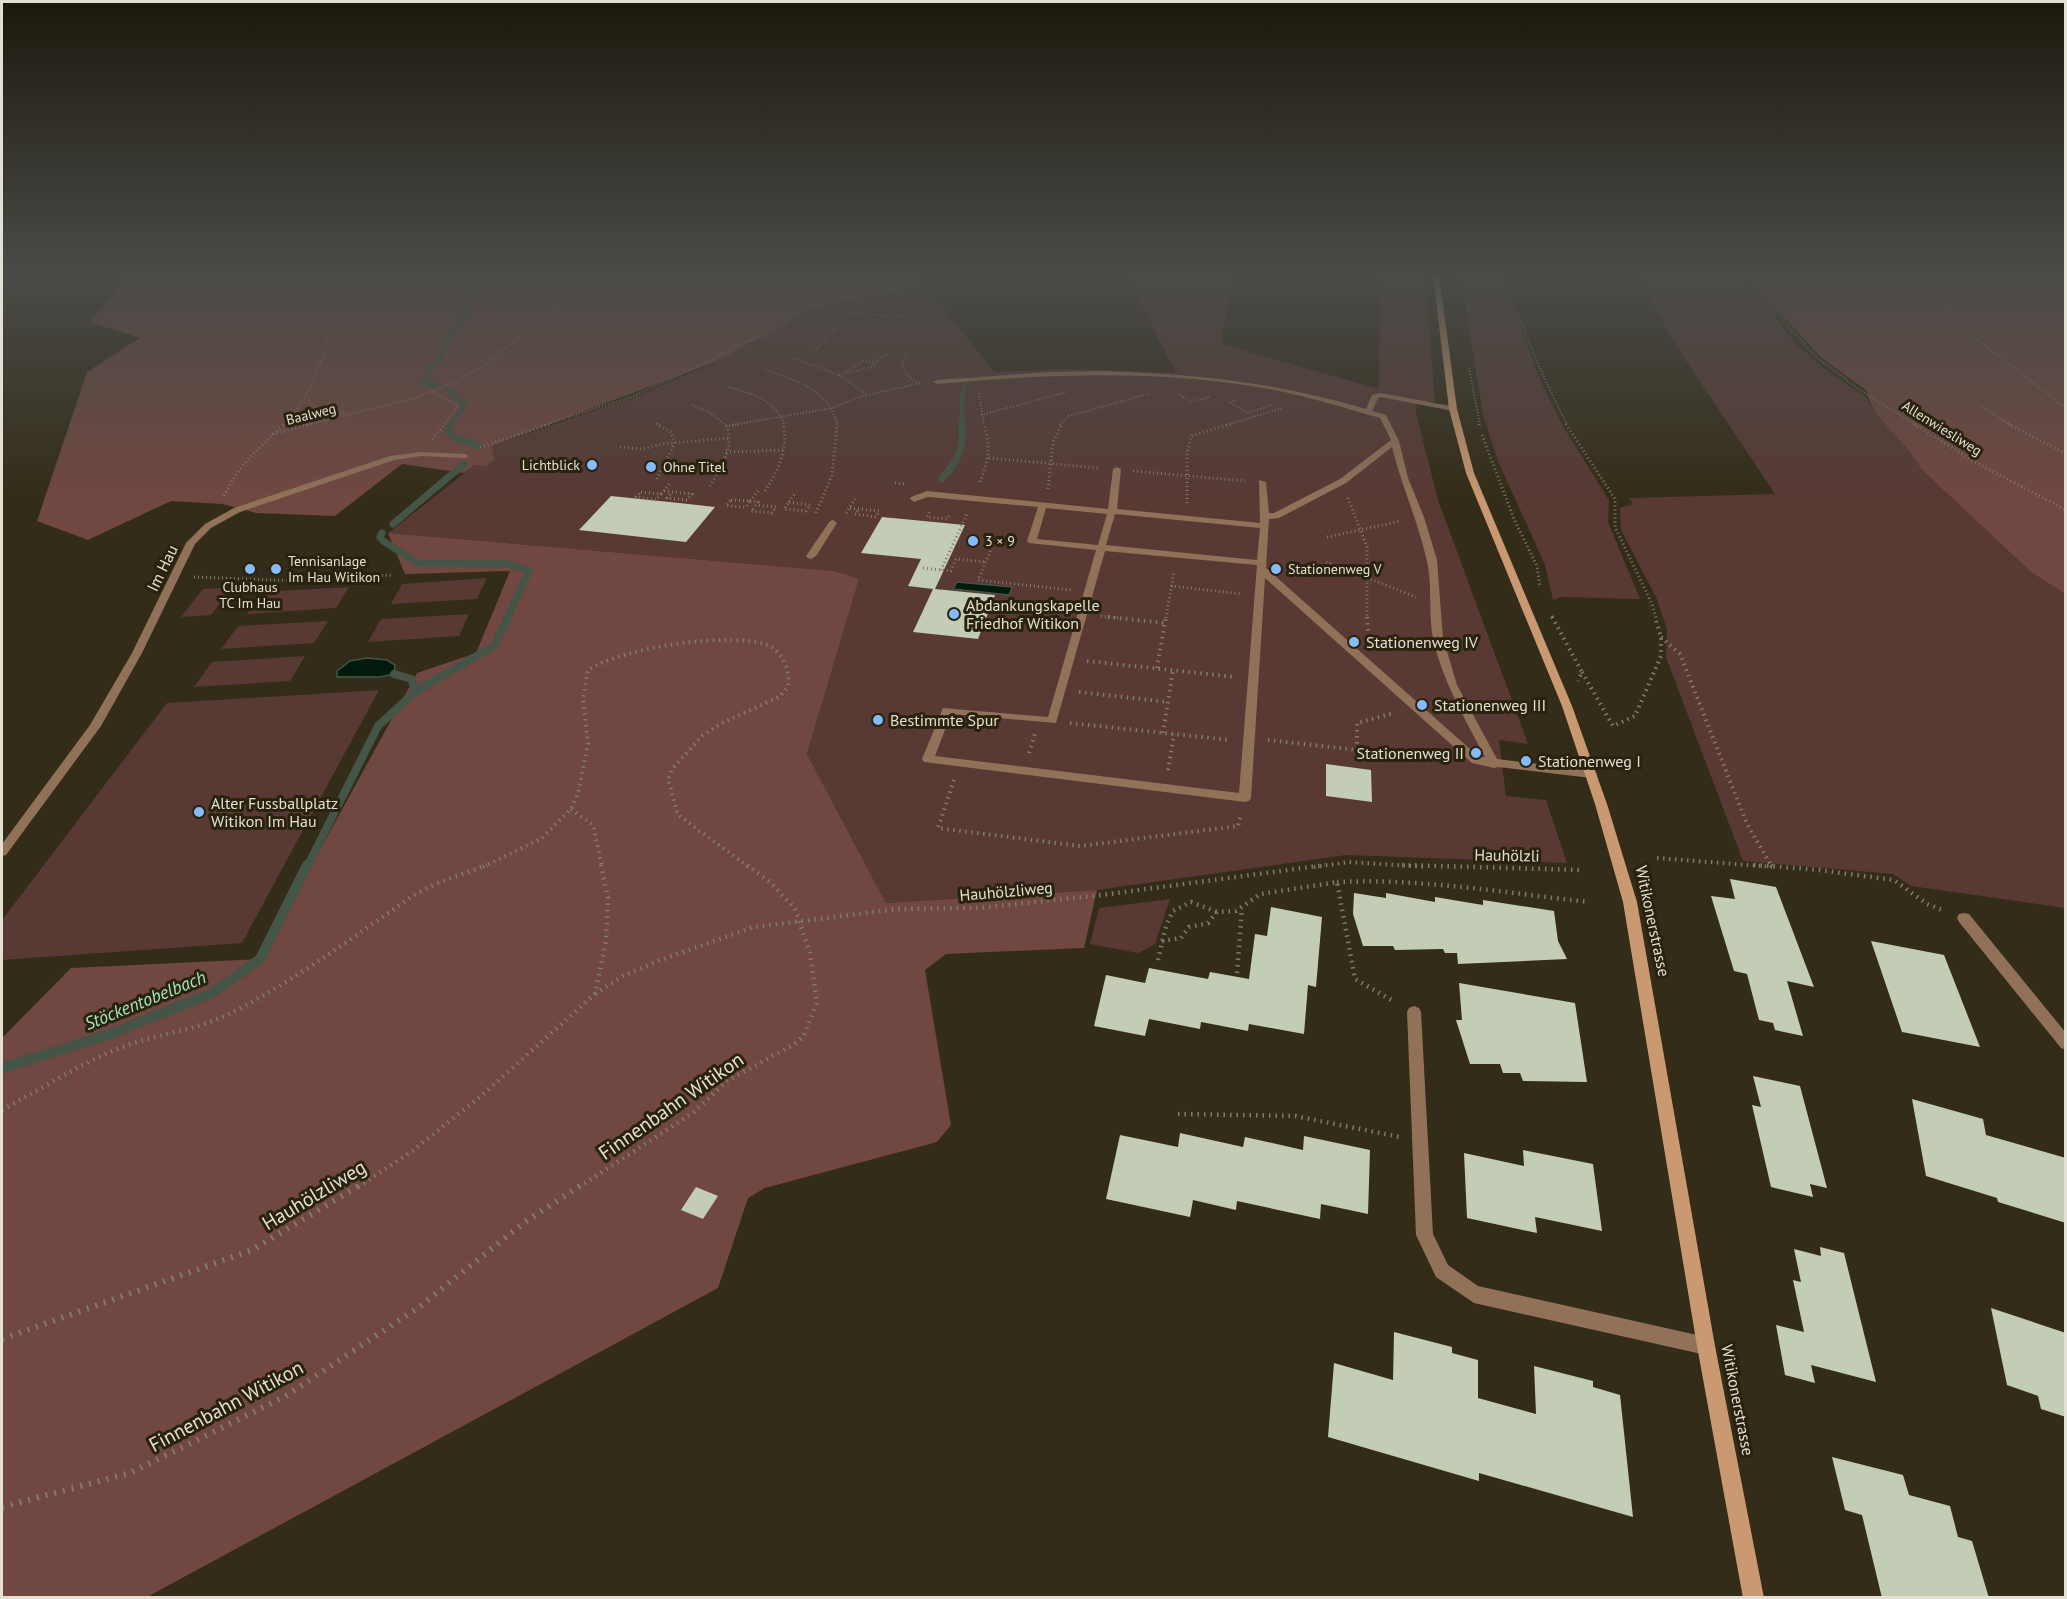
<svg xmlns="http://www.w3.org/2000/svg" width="2067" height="1599" font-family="'PT Sans',sans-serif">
<rect width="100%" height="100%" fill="#332c18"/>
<path fill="#583934" d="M1130 275H1232L1221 344 1379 389 1380 275H1425L1435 402 1417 401 1416 413 1438 500 1528 744 1499 740 1506 796 1546 800 1567 863 1346 855 1097 890 886 903 807 754 859 579 835 571 388 533 475 465 486 466 491 446 635 397 725 358 811 307 922 286 932 293 994 372 1070 369 1176 373 1135 292Z
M1461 275H1503L1534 365 1543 386 1564 428 1609 500 1608 522 1640 599 1561 597 1553 600 1545 565 1498 461 1483 415Z
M1640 275H1737L1770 311 1796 344 1822 367 1867 398 1869 403 1913 454 1921 469 2031 572 2065 594V908L1911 886 1893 874 1743 861 1666 657 1667 629 1656 597 1621 530 1620 508 1633 504 1629 498 1775 494 1671 338Z
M487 578 477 599 391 604 402 584Z
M233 587 211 615 181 617 203 589Z
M349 587 336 608 247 614 262 592Z
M469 614 459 636 368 642 381 619Z
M328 621 314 643 221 649 238 626Z
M305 656 290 681 194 687 212 662Z
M379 690 242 943 2 960V920L167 703Z
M1170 899 1155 944 1138 953 1090 944 1099 908Z"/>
<path fill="#714741" d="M128 275H920L922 286 811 307 725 358 492 446 494 460 486 466 475 465 464 473 402 464 335 516 256 513 222 504 171 501 88 540 37 521 87 372 140 338 90 322Z
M1745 275H2065V594L2031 572 1921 469C1907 441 1872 419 1866 390L1822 358Z
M388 533 835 571 859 579 807 754 886 903 1097 890 1084 948 946 954 925 970 951 1125 937 1142 765 1188 748 1198 718 1288 147 1597 2 1598V1038L71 968 260 959 417 673 476 653 510 571 405 574Z"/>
<path fill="#001a0b" stroke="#445547" stroke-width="1.5" d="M957 582 1012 587 1009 595 953 589Z
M367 658 387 660 395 665 394 674 380 677H337V671L350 661Z"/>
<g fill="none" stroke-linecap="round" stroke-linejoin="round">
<path stroke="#445547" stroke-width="5" d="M438 385 422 384 428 375 426 369 438 363 452 333 466 316 464 302 475 286 487 275
M446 389 466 405 450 425
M962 425V399L965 384"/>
<path stroke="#445547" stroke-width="7" d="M451 424 448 430 453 437 479 446
M942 479C958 461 964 448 962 424
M393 524 464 464
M382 533 380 537 383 541 418 563 508 564 529 571 507 618"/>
<path stroke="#445547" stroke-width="8" d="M394 674 411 679 416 691
M307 867 378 726 416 691 494 646 508 617"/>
<path stroke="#445547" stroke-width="10" d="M2 1068 110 1034 212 993 260 959 307 865"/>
</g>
<path fill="#c3ccb4" d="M611 496 679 503 715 507 686 542 579 530Z
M882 517 965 525 935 589 995 595 978 639 913 632 933 589 908 586 921 559 861 553Z
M1326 764 1371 770 1372 802 1326 796Z
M1730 879 1776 887 1814 987 1787 981 1803 1036 1775 1030 1773 1023 1759 1020 1747 974 1734 971 1711 896 1735 899Z
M1354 893 1386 898V893L1435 902V897L1483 905V900L1554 911 1558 941 1567 959 1458 964 1457 953H1445L1443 949 1395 950 1393 946H1363L1353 914Z
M1271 907 1322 917 1316 987 1308 985 1304 1034 1249 1024 1248 1031 1201 1022 1200 1029 1149 1019 1145 1036 1094 1026 1106 975 1145 983 1149 968 1208 979 1210 972 1249 979 1255 934 1267 936Z
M1871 941 1944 955 1980 1047 1902 1032Z
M1459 983 1575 1003 1587 1082 1523 1081 1520 1073H1503L1500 1064H1470L1456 1020H1462Z
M1753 1076 1800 1086 1827 1188 1810 1184 1813 1197 1771 1187 1752 1105 1761 1107Z
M1912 1099 1983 1119 1986 1135 2066 1158V1223L1998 1202 1997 1198 1926 1176Z
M1180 1133 1243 1147 1245 1137 1303 1150 1304 1136 1370 1150 1368 1214 1321 1204 1320 1219 1237 1201 1236 1210 1193 1200 1190 1217 1106 1199 1120 1135 1178 1147Z
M1523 1150 1593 1164 1602 1231 1535 1217 1537 1233 1467 1218 1464 1153 1524 1166Z
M696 1187 718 1196 703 1219 681 1210Z
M1820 1247 1844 1253 1876 1382 1811 1365 1815 1383 1785 1375 1776 1325 1804 1332 1793 1280 1801 1282 1794 1249 1821 1256Z
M1991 1308 2066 1333V1417L2041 1409 2038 1396 2007 1385Z
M1394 1332 1452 1347V1353L1478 1360V1398L1536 1414 1534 1366 1593 1381V1387L1620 1395 1633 1517 1479 1473V1481L1328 1437 1334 1363 1393 1380Z
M1832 1457 1903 1475 1909 1495 1950 1506 1958 1537 1972 1541 1989 1598H1882L1862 1515 1845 1510Z"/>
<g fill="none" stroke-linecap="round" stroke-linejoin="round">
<path stroke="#817b6b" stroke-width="2" stroke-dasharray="1 2" stroke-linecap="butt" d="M1507 275C1520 328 1543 376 1567 425
M1741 275 1816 357 1857 388 1916 425
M1919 275 1966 331 2066 408
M816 349 849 313 906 317
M906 355 902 366 906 374 917 383
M793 358 839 375 867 395
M1469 368 1480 425
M765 370C796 380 830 390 837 425
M845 372 864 361 875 363
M839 375 875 366V363L887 354
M728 387C750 393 777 400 784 425
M432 392 458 406 444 425
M979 393 984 425
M1178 394 1192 402 1209 397
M308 397 310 404 326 412 348 413
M1236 400 1229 402 1248 413 1272 405
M692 405 709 412 726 425
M1982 407 2011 425
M981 415 1067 392
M656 424 660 425
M283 425C317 393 323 347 341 305L329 275
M306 425 415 398 459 380 486 364 542 318 605 275
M545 425 631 397 701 365 742 343 767 335 808 308 851 297 888 292 908 285 923 275
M732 425 832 408 859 397 921 383
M1060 425 1068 416 1152 393
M1226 425 1283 408"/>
<path stroke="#817b6b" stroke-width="3" stroke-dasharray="1 3" stroke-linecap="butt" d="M656 424 671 432 675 443 656 481
M1479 424 1480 428
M1566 424 1615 499V527L1652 604 1656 618
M1914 424 1973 461 2066 510
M2008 424 2066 454
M729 426 741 424
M272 434 312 424
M1482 435 1514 519 1537 566 1540 587
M432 439 445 424
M480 447 550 424
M620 447 641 449 662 444 730 438
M726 452 784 450
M989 458 1099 468
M1133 471 1245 481
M980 482C989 459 991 448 984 424
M895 483 906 484
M710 486C719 469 738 443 725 424
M1048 489 1053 442 1062 424
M664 491 692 494 687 500 667 498 672 492
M765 491C778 471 789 448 783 424
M641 492 661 494 656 500 636 497Z
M661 494 671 482
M224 496C238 465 260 447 285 424
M1348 498 1367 547V618
M731 500 750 501 746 507 726 506Z
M750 501 758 502 751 511 772 513 776 507 756 505
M750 501 759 490
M789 502 810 505 806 511 784 509Z
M789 502 795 493
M1187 503V455L1191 436 1231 424
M850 508 879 511 876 517 855 514 859 509
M929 512 927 517 947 519 950 514
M816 513 832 475 837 424
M846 513 855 499
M1327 537 1401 521
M1014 539 996 538 978 580 1071 590
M1326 562 1416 597
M923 568 951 571 956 559 986 562
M941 570 967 514
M194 577 299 581 392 575
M1171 586 1242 594
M1101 616 1121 618
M1552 616 1553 618
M1166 618 1174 572"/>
<path stroke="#817b6b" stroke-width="4" stroke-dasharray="1.5 4.5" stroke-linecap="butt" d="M1108 617 1165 623
M1367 617 1369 639
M1552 617 1582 672 1578 681
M1661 637 1680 654 1747 824 1772 867
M1087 661 1235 677
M1157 668 1166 617
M1582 672 1613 726 1635 716 1661 656V637L1655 617
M1079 692 1168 702
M1070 723 1230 740
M1163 733 1173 670
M1268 740 1357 750V723L1394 713
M1029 753 1035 734
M1168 770 1174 734
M954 780 938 828 1080 846 1238 826 1241 814
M571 809 593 825 602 867
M1657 858 1775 867
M483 867 542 838 571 809 578 794 588 744 583 699 588 670C621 648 730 631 767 645 783 651 791 672 788 687L779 697 720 724 702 736 672 769 668 779 678 815 749 867
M1314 867 1349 862 1427 867"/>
<path stroke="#817b6b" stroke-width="4.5" stroke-dasharray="1.5 5" stroke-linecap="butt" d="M1402 865 1581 870
M1754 865 1819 870 1894 880 1927 904 1945 911
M1771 865 1773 868
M1337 882C1422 878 1505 893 1589 902
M1162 941 1181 938 1189 927 1208 923 1217 912 1236 911 1260 894 1337 882 1355 979 1395 1002
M1158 960 1166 926 1173 911 1191 902 1217 912
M1237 973 1242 908
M595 994 623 976 658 961 754 927 898 909 979 908 1102 895 1325 865
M2 1110C43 1088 84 1061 128 1045 163 1033 200 1029 233 1012 297 979 355 936 414 895L435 884 487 865
M1178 1114 1295 1116 1400 1137
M358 1187 411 1152 481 1096 595 994 606 941 608 898 601 865
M579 1187 694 1112 727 1081 793 1045 803 1037 817 1003 810 953 795 909 770 882 747 865"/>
<path stroke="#817b6b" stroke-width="6" stroke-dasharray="2 7" stroke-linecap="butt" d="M2 1339 252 1250 360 1185
M2 1507 130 1473 284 1397 419 1307 525 1222 581 1185"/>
<path fill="#917259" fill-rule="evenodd" d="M1105 371C1194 374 1280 383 1366 409L1372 395 1380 393 1456 407V411H1453L1381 397 1378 398 1372 411 1386 415 1399 441 1408 478 1424 517 1437 560 1443 638 1457 685 1497 759 1591 770 1597 774 1595 777 1591 778 1498 767 1494 768 1472 763 1265 578 1251 798 1249 801 1245 802 924 762 922 759 943 708 1048 717 1096 550 1029 543 1027 541 1038 507 928 497 914 502 910 499 911 497 927 491 1108 509 1113 469 1117 467 1121 469 1117 509 1260 523 1259 480 1266 482 1269 513H1274L1340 479 1391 440 1380 418C1345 408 1310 397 1274 390 1163 369 1049 374 937 384L933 382 937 380 1049 372ZM1392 447C1401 484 1417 519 1426 557 1433 583 1428 613 1433 639 1443 682 1465 719 1485 757H1479L1266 568 1269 519 1279 518 1346 483ZM1046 508 1107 514 1098 545 1037 539ZM1115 514 1260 528 1257 560 1106 545ZM1105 551 1257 565 1239 793 935 756 951 714 1056 723Z
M833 520 837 523 816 556 811 559 808 558 806 556 830 521Z
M1414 1006 1419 1008 1421 1012 1433 1234 1448 1265 1478 1286 1706 1337 1712 1340 1715 1346 1712 1352 1706 1355 1474 1303 1436 1277 1416 1235 1407 1012 1409 1008Z"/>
<path fill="#917259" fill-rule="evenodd" d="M421 452 465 454 469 456 465 458 421 456 394 460 240 512 211 528 195 544 142 653 101 726 6 855 2 856V844L90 725 132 653 186 543 205 524 234 508 390 456Z
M1964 913 1969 914 2066 1033V1050L2061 1048 1959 922 1957 918 1959 914Z"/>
<path fill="#ca9971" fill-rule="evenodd" d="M1433 275H1439L1457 409 1474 473 1572 706 1607 804 1637 902 1715 1346 1764 1598H1743L1697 1346 1623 902 1595 804 1562 706 1466 473 1449 409Z"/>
</g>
<linearGradient id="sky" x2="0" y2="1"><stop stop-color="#1c180d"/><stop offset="0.55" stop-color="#4a4b48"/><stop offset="1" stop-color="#4a4b48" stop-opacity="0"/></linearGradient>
<rect width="2067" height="499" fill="url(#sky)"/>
<g fill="#86bbfb" stroke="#29230e" stroke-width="2">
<circle cx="592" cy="465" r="6"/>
<circle cx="651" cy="467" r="6"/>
<circle cx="973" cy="541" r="6"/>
<circle cx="250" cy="569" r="6"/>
<circle cx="276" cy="569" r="6"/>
<circle cx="1276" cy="569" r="6"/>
<circle cx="954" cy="614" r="6"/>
<circle cx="1354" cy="642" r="6"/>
<circle cx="1422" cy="705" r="6"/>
<circle cx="878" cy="720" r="6"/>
<circle cx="1476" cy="753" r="6"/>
<circle cx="1526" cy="761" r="6"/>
<circle cx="199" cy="812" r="6"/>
</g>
<g text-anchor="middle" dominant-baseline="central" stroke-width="6" stroke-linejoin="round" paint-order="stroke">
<g font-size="14" fill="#e3dfd3" stroke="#29230e">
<text transform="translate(311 414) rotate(-14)">Baalweg</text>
<text transform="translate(1942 428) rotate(32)">Allenwiesliweg</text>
</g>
<g font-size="14" fill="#e3dfd3" stroke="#29230e" text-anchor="start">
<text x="580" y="465" text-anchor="end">Lichtblick</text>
<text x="663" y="467">Ohne Titel</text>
<text x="985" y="541">3 × 9</text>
<text x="288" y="561">Tennisanlage<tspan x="288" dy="16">Im Hau Witikon</tspan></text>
<text x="1288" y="569">Stationenweg V</text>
<text x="250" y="587" text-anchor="middle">Clubhaus<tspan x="250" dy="16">TC Im Hau</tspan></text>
</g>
<g font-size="16" fill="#e3dfd3" stroke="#29230e">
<text transform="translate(162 568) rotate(-64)">Im Hau</text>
<text transform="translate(1507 855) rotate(1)">Hauhölzli</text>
<text transform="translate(1006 891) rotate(-5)">Hauhölzliweg</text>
<text transform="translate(1653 921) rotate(78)">Witikonerstrasse</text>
<text transform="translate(1738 1400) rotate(79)">Witikonerstrasse</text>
</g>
<g font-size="16" fill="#e3dfd3" stroke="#29230e" text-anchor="start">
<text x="966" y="605">Abdankungskapelle<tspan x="966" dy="18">Friedhof Witikon</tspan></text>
<text x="1366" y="642">Stationenweg IV</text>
<text x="1434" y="705">Stationenweg III</text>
<text x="890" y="720">Bestimmte Spur</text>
<text x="1464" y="753" text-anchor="end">Stationenweg II</text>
<text x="1538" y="761">Stationenweg I</text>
<text x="211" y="803">Alter Fussballplatz<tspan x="211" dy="18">Witikon Im Hau</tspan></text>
</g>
<g font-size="18" font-style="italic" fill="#a3e5bc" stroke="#29230e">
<text transform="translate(145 1000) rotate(-22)">Stöckentobelbach</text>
</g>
<g font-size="20" fill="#e3dfd3" stroke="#29230e">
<text transform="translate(671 1106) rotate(-35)">Finnenbahn Witikon</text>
<text transform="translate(314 1195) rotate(-31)">Hauhölzliweg</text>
<text transform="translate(226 1406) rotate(-28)">Finnenbahn Witikon</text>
</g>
</g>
<rect width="2067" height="1599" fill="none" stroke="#e3dfd3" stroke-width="6"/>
</svg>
